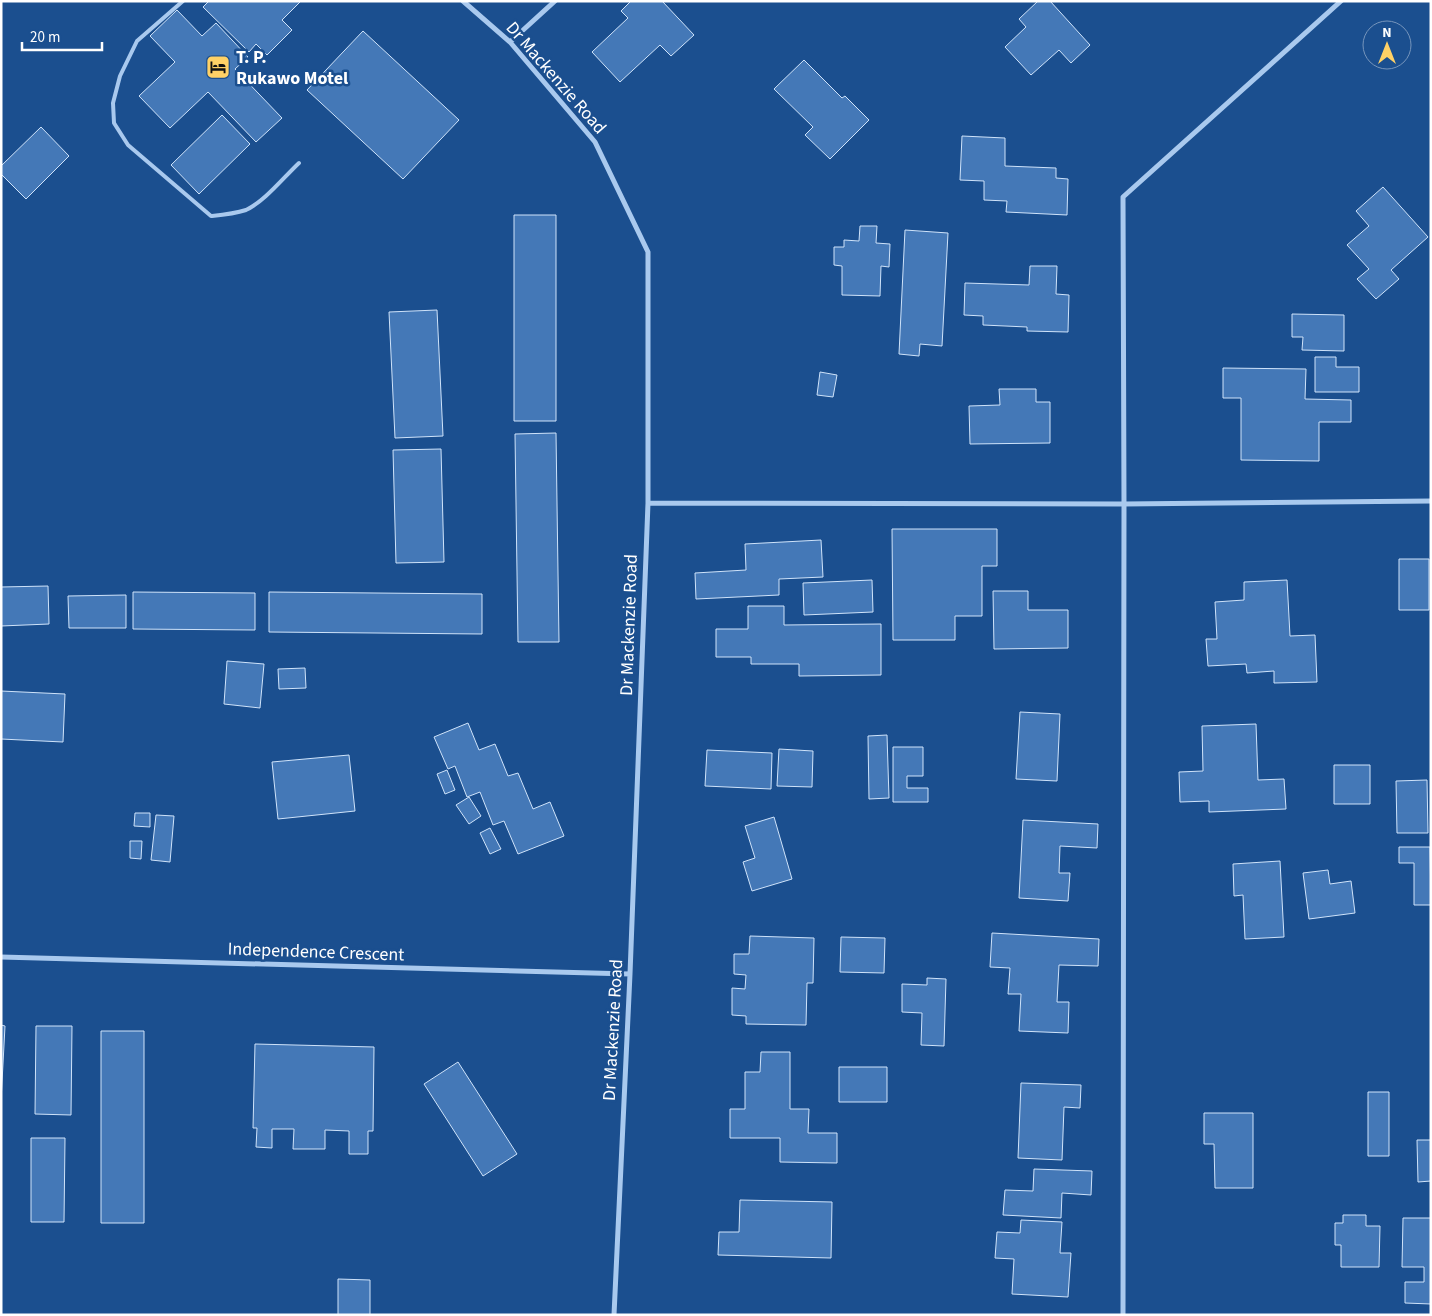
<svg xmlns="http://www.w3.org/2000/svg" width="1432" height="1316" font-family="'Source Sans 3',sans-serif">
<rect width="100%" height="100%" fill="#1b4f8f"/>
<path fill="#4478b7" stroke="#cfe3fa" d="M209 1H301L282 20 292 30 267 55 256 44 249 52 203 7Z
M631 1H662L694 35 671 56 660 45 620 82 592 52 628 18 621 11Z
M1038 1H1050L1090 45 1071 63 1059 50 1031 75 1005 47 1026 27 1019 19Z
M177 10 202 36 216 23 248 57 235 69 282 118 256 142 208 92 170 128 139 96 175 62 150 36Z
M363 31 459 120 403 179 307 90Z
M804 60 842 98 845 96 869 120 830 159 805 135 813 127 774 89Z
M222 115 250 144 199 194 171 165Z
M41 127 69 156 26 199 1 174V166Z
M962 136 1005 138V166L1056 168V178L1068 179 1067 215 1006 212 1007 201 984 200V181L960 180Z
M1383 187 1428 237 1391 270 1399 279 1376 299 1357 279 1369 269 1347 245 1369 226 1356 211Z
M514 215H556V421H514Z
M860 226H877L876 243 890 244 889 267 881 266 880 296 842 295V266L834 265V247H844V240L859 241Z
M905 230 948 233 942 346 920 344 919 356 899 354Z
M1030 266H1057L1056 294 1069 295 1068 332 1027 331V327L983 325V316L964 315 965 283 1029 285Z
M437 310 443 436 395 438 389 312Z
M1292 314 1344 315V351L1302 350 1303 337H1292Z
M1315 357H1336V367H1359V392H1315Z
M1223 368 1306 369 1305 399 1351 400V422H1319V461L1241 460V398H1223Z
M820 372 837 375 833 397 817 395Z
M999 389H1036V402H1050V443L970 444 969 406 1000 405Z
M556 433 559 642H518L515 434Z
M441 449 444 562 396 563 393 450Z
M892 529H997V566H982V616H955V640H893Z
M821 540 823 577 779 579V595L696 599 695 573 746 570 745 544Z
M1399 559H1429V610H1399Z
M872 580 873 612 804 615 803 583Z
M1287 580 1290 636 1315 635 1317 682 1274 683V671L1247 673 1246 664 1208 666 1206 639H1217L1215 602 1244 600V582Z
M48 586 49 624 1 626V587Z
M993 591H1028V610H1068V648L994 649Z
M133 592 255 593V630L133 629Z
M269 592 482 594V634L269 632Z
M126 595V628H69L68 596Z
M748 606H784V625L881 624V675L799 676V664H751V657H716V629H748Z
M227 661 264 664 260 708 224 704Z
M305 668 306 688 279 689 278 669Z
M1 691 65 694 63 742 1 739Z
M1020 712 1060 714 1057 781 1016 779Z
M468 723 479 750 495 744 508 776 518 773 533 809 550 802 564 836 518 854 504 821 493 825 480 792 467 797 455 766 448 769 434 737Z
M1256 724 1258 780 1284 779 1286 809 1209 812V801L1180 802 1179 772 1203 771 1202 726Z
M887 735 889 798 869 799 868 736Z
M893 747H923V776H907V788H928V802H893Z
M779 749 813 751 812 787 777 786Z
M707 750 772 753 771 789 705 786Z
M349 755 355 811 278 819 272 762Z
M1334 765H1370V804H1334Z
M447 770 455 790 445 794 437 774Z
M1427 780 1428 833H1397L1396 781Z
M469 797 481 816 469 824 456 805Z
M135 813H150V827L134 826Z
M156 815 174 816 170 862 151 860Z
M774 817 792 879 752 891 743 862 755 858 745 826Z
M1023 820 1098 824 1097 848 1060 846 1059 873H1070L1068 901 1019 898Z
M490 828 501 849 490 854 480 833Z
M130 841H142L141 859 130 858Z
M1399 847H1430L1431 905H1414V863H1399Z
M1280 861 1284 937 1245 939 1243 895 1234 896 1233 864Z
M1328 870 1330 884 1351 881 1355 913 1309 919 1303 873Z
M992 933 1099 939 1098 966 1059 965 1057 1002H1069L1068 1033 1019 1031 1021 994H1008L1010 968 990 967Z
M750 936 814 938 813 983H807L806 1025 746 1024V1016L732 1015V988L745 989 746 975 734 974V954H749Z
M841 937 885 938 884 973 840 972Z
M927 978 946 979 944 1046 921 1045 922 1013 902 1012V984L927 985Z
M1 1025 5 1026 1 1101Z
M36 1026H72L71 1115 35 1114Z
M101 1031H144V1223H101Z
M255 1044 374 1047 373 1131H368V1154H349V1131L325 1130V1149H293L294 1129H272V1148L256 1147 257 1128H253Z
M761 1052H790V1109H809L808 1133H837V1163L780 1162V1138H730V1109H745V1072H760Z
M458 1062 517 1154 483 1176 424 1084Z
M839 1067H887V1102H839Z
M1021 1083 1081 1085 1080 1108 1064 1107 1062 1160 1018 1158Z
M1368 1092H1389V1156H1368Z
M1204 1113H1253V1188H1215L1214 1144H1204Z
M31 1138H65L64 1222H31Z
M1417 1140H1431V1181L1418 1182Z
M1034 1169 1092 1171 1091 1195 1062 1193 1061 1218 1003 1215 1005 1190 1033 1191Z
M740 1200 832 1202 831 1258 718 1255 719 1232H739Z
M1343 1215H1366V1226H1380L1379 1267H1341V1245H1335V1223H1343Z
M1403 1218H1431V1304L1405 1303V1282H1424V1267H1402Z
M1021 1220 1062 1222 1060 1253H1071L1068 1297 1012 1294 1014 1259 995 1258 997 1232 1020 1233Z
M338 1279 370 1280V1315H338Z"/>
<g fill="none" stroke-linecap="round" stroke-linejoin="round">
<path stroke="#a9c9ee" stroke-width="4" d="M183 1 137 41 120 76 113 103 114 123 128 145 211 216C222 215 234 214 246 210 264 202 284 177 299 163"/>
<path stroke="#a9c9ee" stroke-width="5" d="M463 1 510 42 595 142 648 252V503L630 974 614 1315
M510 42 555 1
M648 503 1124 504 1431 501
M1 957 630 974
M1123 1315 1124 504 1123 197 1341 1"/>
</g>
<defs>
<g id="hotel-square" transform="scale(1.25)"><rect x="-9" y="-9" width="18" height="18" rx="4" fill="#ffd166" stroke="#1b4f8f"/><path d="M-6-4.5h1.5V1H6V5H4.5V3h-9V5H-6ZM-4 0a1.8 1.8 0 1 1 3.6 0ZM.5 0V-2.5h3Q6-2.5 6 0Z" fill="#111"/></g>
</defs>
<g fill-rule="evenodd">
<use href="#hotel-square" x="218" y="67"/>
</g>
<g text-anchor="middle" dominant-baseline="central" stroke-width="5" stroke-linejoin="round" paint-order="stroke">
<g font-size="18" font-weight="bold" fill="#fff" stroke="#1b4f8f" text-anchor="start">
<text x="236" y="57">T. P.<tspan x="236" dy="21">Rukawo Motel</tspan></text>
</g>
<g font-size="18" fill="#fff" stroke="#1b4f8f">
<text transform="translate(556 78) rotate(49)">Dr Mackenzie Road</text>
<text transform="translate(629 625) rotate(-88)">Dr Mackenzie Road</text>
<text transform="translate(316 952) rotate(2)">Independence Crescent</text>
<text transform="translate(613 1030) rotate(-87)">Dr Mackenzie Road</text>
</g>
</g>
<rect width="1432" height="1316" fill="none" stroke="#ffffff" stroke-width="5"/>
<g transform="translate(1387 45)"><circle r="24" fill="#1b4f8f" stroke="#7695bc"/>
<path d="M0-4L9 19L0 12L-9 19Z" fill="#ffd166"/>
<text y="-8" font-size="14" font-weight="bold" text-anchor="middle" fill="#ffffff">N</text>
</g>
<path d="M22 42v8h80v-8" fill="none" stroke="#ffffff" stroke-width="2.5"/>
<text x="30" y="42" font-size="15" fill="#ffffff" stroke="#1b4f8f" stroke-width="4" paint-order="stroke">20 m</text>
</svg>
